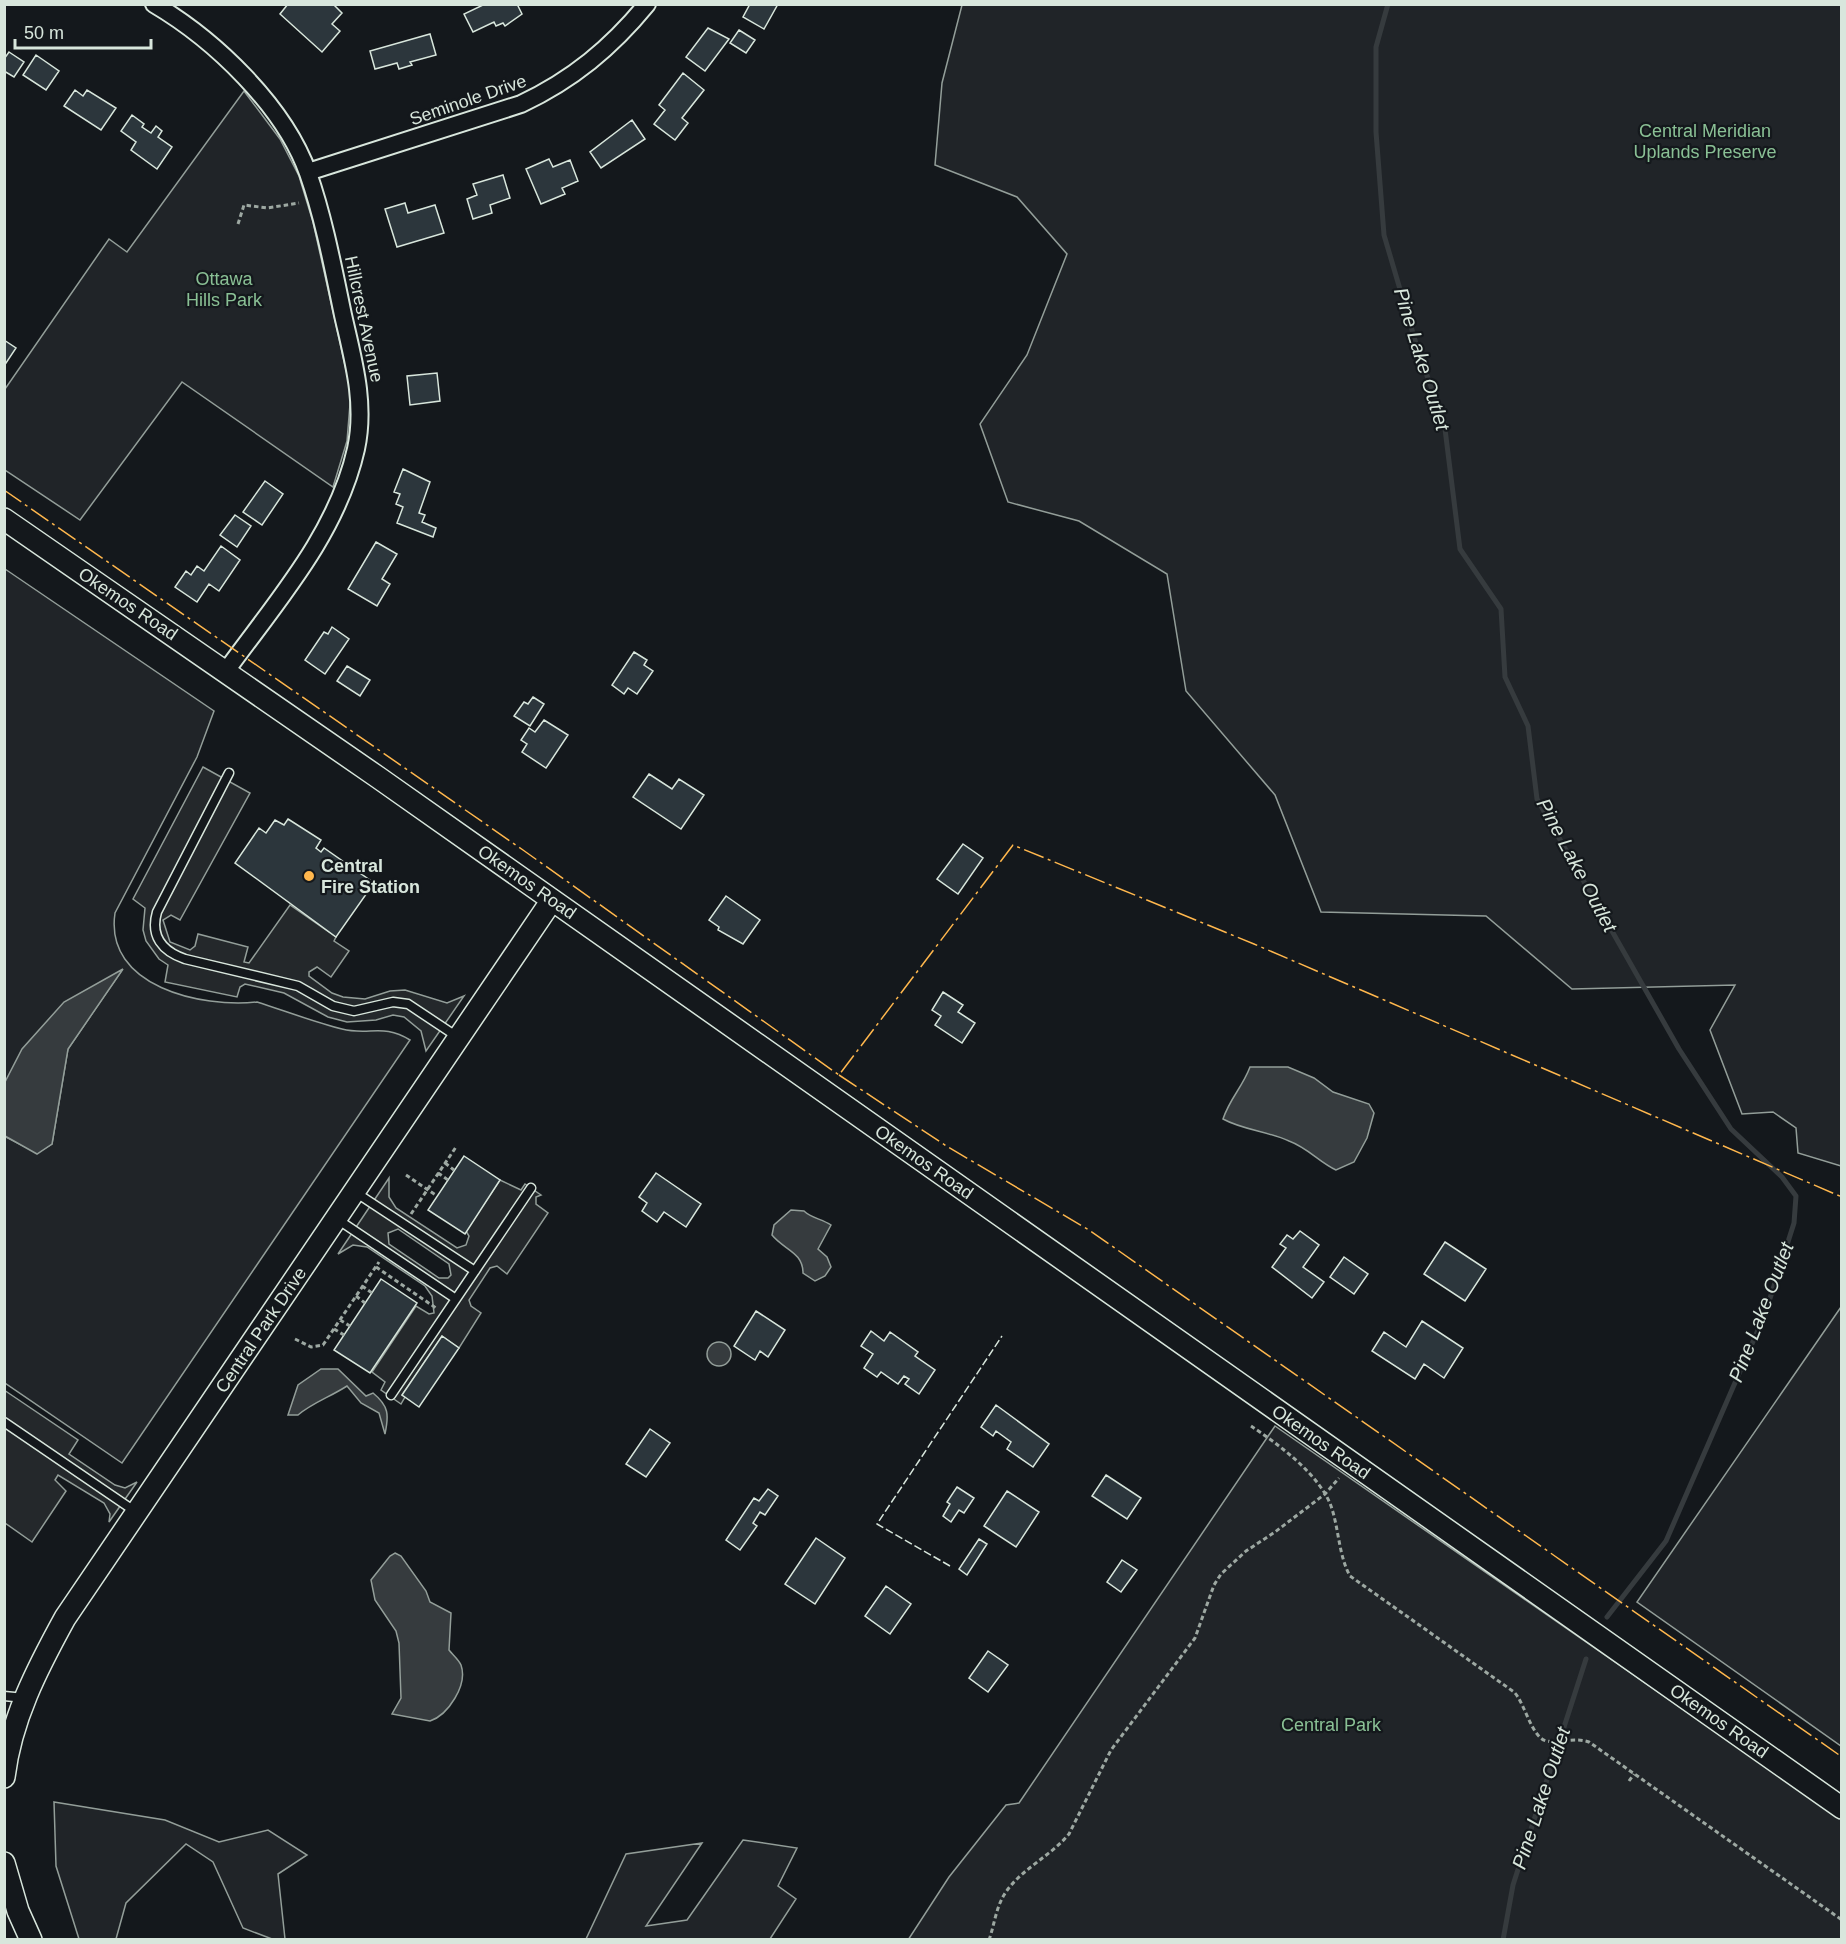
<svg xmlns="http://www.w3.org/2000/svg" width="1846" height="1944" font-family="Helvetica,sans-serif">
<rect width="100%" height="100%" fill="#14181c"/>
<path fill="#202428" stroke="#939e99" stroke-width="1.5" d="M962 5H1841V1166L1798 1153 1796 1128 1773 1112 1742 1114 1710 1030 1735 985 1572 989 1486 916 1321 912 1275 795 1186 691 1167 574 1079 521 1008 502 980 424 1027 355 1067 254 1017 197 935 165 942 83Z
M244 91 280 139 299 176 313 222 351 392 347 441 333 487 182 382 80 520 5 470V389L109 239 127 252Z
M5 569 214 711 197 757 115 913C104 987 202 1008 257 1002 285 1011 314 1022 342 1029 369 1036 383 1023 410 1040L122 1463 5 1383 4 1136 37 1153 52 1144 68 1049 122 970 5 1082Z
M1841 1307V1746L1637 1602Z
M1275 1426 1841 1819V1939L908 1940 949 1877 1006 1805 1019 1803Z
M54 1802 165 1820 219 1842 268 1830 307 1855 278 1874 285 1939H272L243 1928 213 1862 186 1844 126 1903 116 1939H79L56 1866Z
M743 1840 797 1848 778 1886 796 1899 770 1939H586L626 1854 702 1843 646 1926 687 1920Z"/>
<path fill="#24282b" stroke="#939e99" stroke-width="1.5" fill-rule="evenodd" d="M203 767 250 793 180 920 171 915 163 920 170 942 190 950 195 946 198 934 248 947 244 962 249 963 290 905 336 937 334 941 349 951 331 977 317 967 309 972V976L332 993 343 997 365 999 390 991 405 990 447 1003 464 996 426 1051 421 1031 404 1017 393 1015 376 1020 347 1022 328 1017 284 993 245 984 240 987 237 997 165 982 168 965 159 959 146 941 143 930 145 908 133 899Z
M389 1178V1197L396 1208 457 1248 466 1245 469 1236 466 1231 500 1180 521 1190 525 1184 541 1195 536 1197V1204L548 1213 507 1274 497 1266 490 1268 469 1300 471 1306 481 1313 459 1348 442 1336 402 1395 405 1397 401 1404 381 1390 385 1382 372 1372 416 1306 429 1314 434 1313 432 1296 425 1286 367 1247 353 1245 338 1254ZM398 1229 449 1264 451 1275 448 1278H439L389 1244 388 1233Z
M4 1390 78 1440 69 1454 115 1485 125 1488 137 1482 109 1522 110 1514 104 1503 58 1475 55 1480 66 1491 32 1542 5 1523Z"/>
<path fill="#363b3e" stroke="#939e99" stroke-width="1.5" d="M123 969 68 1049 52 1144 37 1154 5 1136V1082L22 1049 64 1002Z
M1250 1067H1288L1314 1078 1333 1092 1369 1104 1374 1113 1367 1138 1354 1162 1336 1170C1319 1162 1308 1148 1289 1141 1267 1131 1243 1130 1223 1119 1230 1098 1242 1088 1250 1067Z
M791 1210 804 1211C811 1218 822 1219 831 1225L818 1249 827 1257 831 1267 825 1276 815 1281 803 1273C803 1252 784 1250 772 1235L774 1225Z
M707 1354a12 12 0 1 1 24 0a12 12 0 1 1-24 0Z
M321 1369H338L366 1396 373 1393C389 1406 389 1415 385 1434L379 1413 361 1403 347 1386C330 1397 312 1403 298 1415H288L298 1385Z
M395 1553 401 1556 426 1591 430 1602 451 1613 449 1650C452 1654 459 1660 461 1665 468 1685 448 1715 430 1721L392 1714 401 1698 399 1643 396 1631 375 1600 371 1580 390 1556Z"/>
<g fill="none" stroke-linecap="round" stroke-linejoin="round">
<path stroke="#363b3e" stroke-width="5" d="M1388 4 1376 47V132L1384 235 1420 357 1444 421 1460 549 1501 609 1505 677 1528 726 1537 799 1679 1049 1731 1129 1782 1177 1796 1196 1794 1223 1765 1314 1666 1541 1607 1617
M1503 1940 1513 1885 1586 1659"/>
</g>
<path fill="#2c363c" stroke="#d8e6dc" stroke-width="1.5" d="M288 4H333L342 13 332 24 340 31 322 52 280 14Z
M485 4H517L522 14 505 26 503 23 496 26 494 22 473 32 464 14Z
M750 4H778L764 29 743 17Z
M708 28 729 39 705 71 686 57Z
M739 30 755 40 746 53 730 43Z
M430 34 436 55 410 62 412 65 399 69 397 63 375 69 370 51Z
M9 52 24 62 14 77 4 71V59Z
M36 55 59 71 46 90 23 75Z
M683 73 704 90 682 118 688 123 675 140 654 124 665 110 659 105Z
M75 90 83 96 87 90 116 108 101 130 64 106Z
M132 115 144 124 142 127 151 133 156 126 162 131 158 137 172 147 157 169 131 150 136 142 121 131Z
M632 120 645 139 601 168 590 152Z
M549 159 553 167 570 160 578 181 562 188 565 194 541 204 526 169Z
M503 175 510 198 490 205 492 213 473 219 467 199 477 195 473 184Z
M405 203 408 213 435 205 444 233 397 247 385 209Z
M4 340 16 348 4 366Z
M437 373 440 401 410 405 407 376Z
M403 469 430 482 419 513 425 515 422 522 436 528 433 537 397 523 403 507 396 504 400 494 394 492Z
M265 481 283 494 262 525 243 512Z
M235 515 251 526 237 547 220 535Z
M376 542 397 554 382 579 390 584 377 606 348 589Z
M221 546 240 560 219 591 209 584 197 602 175 587 186 571 191 575 197 566 204 571Z
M332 627 349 639 325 674 305 660 324 632 328 634Z
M634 652 647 660 644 665 653 671 637 694 628 688 624 694 612 685Z
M347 666 370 680 360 696 337 681Z
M533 697 544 704 530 726 514 716 524 702 528 704Z
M544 720 568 735 546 768 522 752 527 744 521 740 529 728 535 732Z
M649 774 672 789 679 779 704 795 681 829 633 797Z
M288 819 321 840 316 848 321 852 324 848 374 883 336 937 235 863 259 828 266 833 275 820 284 825Z
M963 844 983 858 958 894 937 879Z
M726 896 760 920 743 944 718 930 719 927 709 920Z
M943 992 963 1005 958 1012 975 1023 962 1043 935 1025 941 1016 932 1010Z
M464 1156 500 1180 465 1234 428 1210Z
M656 1173 701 1204 686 1227 664 1212 657 1222 642 1211 647 1203 639 1197Z
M1300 1231 1319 1245 1303 1267 1324 1282 1312 1298 1272 1267 1286 1248 1280 1244 1287 1235 1293 1239Z
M1445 1242 1486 1269 1465 1301 1424 1274Z
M1344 1257 1368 1274 1354 1294 1330 1277Z
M381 1279 417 1303 370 1373 334 1350Z
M756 1311 785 1330 768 1357 760 1351 755 1360 734 1346Z
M1422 1321 1463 1348 1444 1378 1424 1364 1415 1379 1372 1351 1384 1332 1406 1347Z
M871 1331 884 1341 890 1332 918 1352 915 1356 935 1370 919 1394 905 1384 909 1379 904 1376 898 1384 881 1372 877 1377 864 1368 873 1354 861 1346Z
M442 1336 459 1348 419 1407 402 1395Z
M996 1405 1049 1444 1033 1467 1007 1449 1011 1442 996 1431 993 1436 981 1427Z
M650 1429 670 1443 646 1477 626 1464Z
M1106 1475 1141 1498 1127 1519 1092 1496Z
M957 1487 974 1498 964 1513 959 1510 951 1522 943 1516 950 1504 947 1502Z
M768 1489 778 1496 765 1515 760 1512 753 1523 757 1526 740 1550 726 1540 754 1498 759 1501Z
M1007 1491 1039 1512 1016 1547 984 1526Z
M816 1538 845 1558 815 1604 785 1584Z
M979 1539 987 1544 967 1575 959 1569Z
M1122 1560 1137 1570 1121 1592 1107 1582Z
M886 1586 911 1604 890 1634 865 1616Z
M988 1651 1008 1665 988 1692 969 1678Z"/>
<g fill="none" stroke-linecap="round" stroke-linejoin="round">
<g stroke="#d8e6dc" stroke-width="11">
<path id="service" d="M229 773 157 912C150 936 162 951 185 959L298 986 333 1006 354 1011 393 1002 408 1004 459 1038
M355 1192 475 1271
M337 1219 456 1299
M391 1395 531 1188
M4 1422 136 1512
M4 1696 25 1698"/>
</g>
<g stroke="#d8e6dc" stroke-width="20">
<path id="minor" d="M154 4C215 40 284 106 308 173 324 219 333 267 343 315 353 359 366 403 356 449 337 534 276 602 226 671
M308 172 521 104C572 80 611 48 647 4"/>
</g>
<g stroke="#d8e6dc" stroke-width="24">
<path id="tertiary" d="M4 519 379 778 1842 1808
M4 1777C11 1719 37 1669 65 1618L552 900
M4 1863 18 1911 31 1940"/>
</g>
<path stroke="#9da8a2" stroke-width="3" stroke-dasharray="4.5 3" stroke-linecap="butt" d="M238 224 244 205 267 208 299 203
M445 1163 454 1170
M438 1173 448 1180
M406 1175 437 1196
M411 1214 456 1147
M376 1267 436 1308
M362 1286 372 1293
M356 1296 365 1303
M340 1320 350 1326
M334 1329 344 1335
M295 1339 311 1347 323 1345 379 1262
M1251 1426C1278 1444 1322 1476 1332 1509 1339 1531 1339 1556 1350 1576L1514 1692C1525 1703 1532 1739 1547 1741 1561 1743 1575 1737 1589 1742L1842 1920
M1629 1781 1634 1774
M989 1940C994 1926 996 1908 1004 1895 1019 1870 1050 1857 1069 1834L1111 1750 1195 1638 1214 1585 1221 1574 1246 1551 1275 1532 1325 1494 1339 1478"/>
<use href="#service" stroke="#14181c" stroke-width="8"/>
<use href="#minor" stroke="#14181c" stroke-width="16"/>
<use href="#tertiary" stroke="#14181c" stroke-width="21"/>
<path stroke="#d8e6dc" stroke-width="1.5" stroke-dasharray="8 3" stroke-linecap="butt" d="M950 1566 877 1524 1002 1336"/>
<path stroke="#ffb74d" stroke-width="1.5" stroke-dasharray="21 4.5 3 4.5" stroke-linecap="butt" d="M4 490 523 850 839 1075 1013 845 1254 944 1842 1197
M839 1075 948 1147 1089 1230 1842 1757"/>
</g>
<circle fill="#ffb74d" stroke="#14181c" stroke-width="2" cx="309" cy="876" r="6"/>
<g text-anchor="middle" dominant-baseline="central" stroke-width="4.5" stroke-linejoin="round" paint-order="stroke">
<g font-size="18" fill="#d8e6dc" stroke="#14181c">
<text transform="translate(468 100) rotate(-19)">Seminole Drive</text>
<text transform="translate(364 319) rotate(78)">Hillcrest Avenue</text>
<text transform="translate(128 604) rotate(34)">Okemos Road</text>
<text transform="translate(527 882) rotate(35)">Okemos Road</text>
<text transform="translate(924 1162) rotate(35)">Okemos Road</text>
<text transform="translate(261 1330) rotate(-56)">Central Park Drive</text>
<text transform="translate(1321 1442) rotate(35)">Okemos Road</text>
<text transform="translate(1719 1721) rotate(35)">Okemos Road</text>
</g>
<g font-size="18" fill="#8ac095" stroke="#14181c">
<text x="1705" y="131">Central Meridian<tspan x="1705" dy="21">Uplands Preserve</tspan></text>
<text x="224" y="279">Ottawa<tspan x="224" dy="21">Hills Park</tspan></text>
<text x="1331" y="1725">Central Park</text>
</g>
<g font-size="18" font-weight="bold" fill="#d8e6dc" stroke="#14181c" text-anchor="start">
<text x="321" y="866">Central<tspan x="321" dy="21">Fire Station</tspan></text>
</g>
<g font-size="20" font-style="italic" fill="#d8e6dc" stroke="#14181c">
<text transform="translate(1422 359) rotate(73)">Pine Lake Outlet</text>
<text transform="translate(1577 865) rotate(62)">Pine Lake Outlet</text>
<text transform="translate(1761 1312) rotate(-69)">Pine Lake Outlet</text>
<text transform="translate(1541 1798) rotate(-72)">Pine Lake Outlet</text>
</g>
</g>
<rect width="1846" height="1944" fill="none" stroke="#d8e6dc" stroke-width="12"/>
<path d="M15 39v9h136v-9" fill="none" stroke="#d8e6dc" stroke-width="3"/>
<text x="24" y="39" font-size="18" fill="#d8e6dc" stroke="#14181c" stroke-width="4.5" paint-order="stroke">50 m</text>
</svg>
